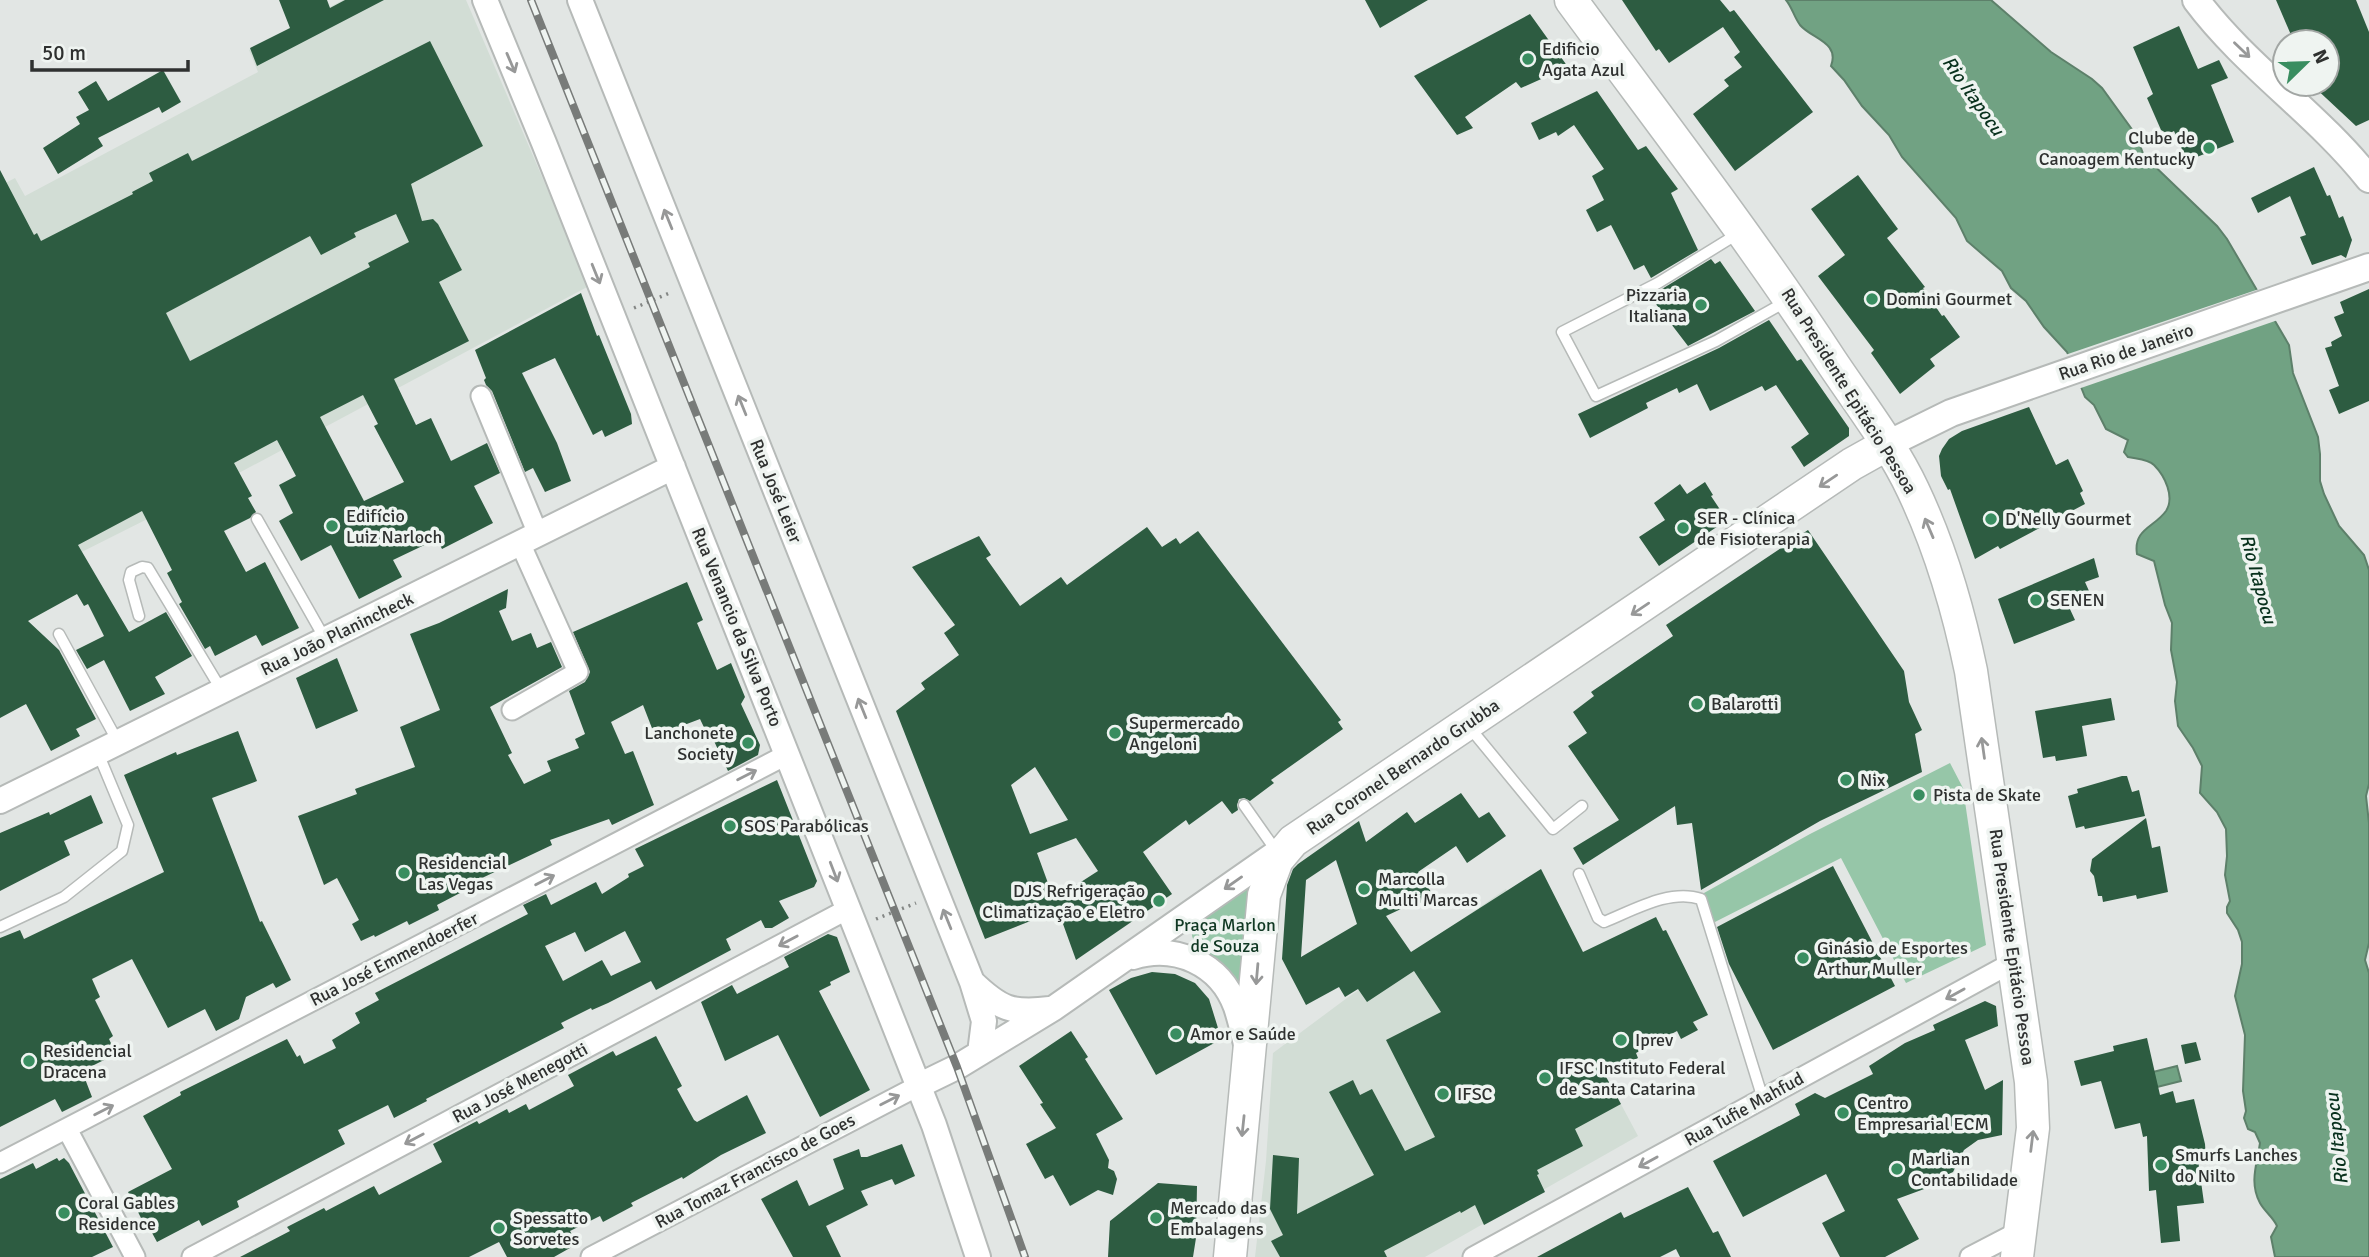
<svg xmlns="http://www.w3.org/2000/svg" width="2369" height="1257" font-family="Signika,sans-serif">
<rect width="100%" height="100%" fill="#e2e6e4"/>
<path fill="#d2ddd5" d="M343 0H466L589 286 237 474 0 593V186L15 178 25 196 258 72 249 50Z
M1506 889 1638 1136 1425 1257H1255L1266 1161 1273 1053 1347 998Z"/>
<path fill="#96c6a8" d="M1950 763 1963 788 1986 945 1906 983 1841 858 1711 924 1695 898 1810 834Z
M1254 883 1249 990 1197 946C1194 941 1191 937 1192 931 1196 917 1241 892 1254 883Z"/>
<path fill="#71a283" stroke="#5d806a" stroke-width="2" d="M1786 0H1991L2051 52 2092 79 2102 88 2136 135 2144 156 2217 226 2227 239 2289 345 2293 373 2318 437 2320 454V481L2324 494 2339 526 2364 555 2369 570V784L2366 796 2369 823V943L2365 960 2369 973V1257H2275L2271 1237 2277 1226C2273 1217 2265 1212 2260 1203 2249 1183 2257 1164 2260 1143L2255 1132 2248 1129 2244 1118 2246 1111 2243 1091 2245 1035 2235 996 2242 964V942L2238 930 2227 913V907L2230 901 2225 875 2227 856 2226 829 2217 812 2200 793 2202 766 2193 748 2178 726 2175 701 2177 682 2171 650 2172 623 2165 605 2154 561 2137 554C2133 529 2155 527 2166 511 2175 497 2165 476 2154 465 2148 459 2136 459 2128 457L2124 452 2128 440 2106 429 2094 405 2085 397 2067 352 2044 327 2026 301 2011 288 2002 271 1967 241 1956 218 1902 157 1889 135 1862 106 1844 80 1831 66C1840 42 1812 39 1800 25 1794 17 1792 7 1786 0Z
M2177 1066 2181 1081 2157 1087 2153 1072Z"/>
<path fill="#e2e6e4" d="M2259 289 2278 320 2078 389 2065 355Z"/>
<path fill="#2d5c41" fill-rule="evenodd" d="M279 0H327L330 8 345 0H384L257 66 250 48 290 28Z
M1365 0H1428L1380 28Z
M1622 0H1720L1730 12 1734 10 1813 112 1735 171 1693 114 1729 86 1724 80 1742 67 1734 57 1740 52 1723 27 1669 63 1659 49 1656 51Z
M2276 0H2356L2369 32V120L2356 126 2311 84H2327V42H2294Z
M1530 14 1568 67 1521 88 1516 82 1465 117 1473 128 1457 135 1414 76Z
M2179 26 2198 69 2219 60 2228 78 2211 85 2234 142 2187 161 2174 131 2168 134 2161 130 2147 98 2153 94 2133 47Z
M430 41 483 146 411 184 422 221 433 219 438 224 462 270 439 282 469 341 394 379 416 425 431 418 451 461 487 443 500 473 474 486 493 523 442 549 437 539 393 560 402 577 359 599 331 545 301 561 279 521 293 513 279 485 296 476 277 440 234 463 252 496 248 498 256 512 250 518 224 531 246 572 265 562 299 628 262 646 256 635 215 656 210 646 205 649 179 604 182 602 167 573 172 570 142 511 78 545 129 632 166 612 192 656 155 677 165 694 130 711 104 660 87 669 76 650 104 636 88 604 84 606 77 594 28 621 59 650 96 719 76 729 80 736 51 751 26 704 0 718V170L34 235 37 233 41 241 133 194 132 192 153 181 149 173 188 153 192 161ZM396 214 409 242 368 263 370 267 190 361 166 313 310 236 321 255 356 237 354 233ZM363 395 378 424 374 426 404 482 364 501 320 417Z
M163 70 181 102 162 113 159 107 98 138 103 146 58 174 43 148 80 124 76 117 89 110 78 92 96 81 108 101Z
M1597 91 1638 150 1646 146 1678 189 1671 193 1698 250 1651 278 1644 265 1634 270 1611 225 1597 232 1586 210 1604 200 1592 176 1604 169 1574 125 1558 136 1556 132 1539 140 1531 123Z
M2314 167 2327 196 2330 195 2339 218 2343 216 2352 240 2346 258 2341 255 2312 265 2300 237 2306 235 2290 196 2258 213 2251 198Z
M1858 175 1898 229 1887 238 1925 287 1923 288 1942 316 1944 315 1960 337 1930 359 1935 366 1900 394 1871 353 1874 350 1818 276 1845 255 1811 209Z
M1711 259 1715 264 1720 261 1755 311 1688 346 1652 299 1659 295 1657 292Z
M2369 289V401L2339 414 2329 390 2339 386 2325 348 2332 346 2331 342 2342 336 2334 317 2344 313 2340 302Z
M581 293 597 336 599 335 631 414 632 424 605 437 602 430 593 435 555 358 522 373 557 443 571 481 545 492 533 468 525 472 492 391 486 385 484 380 486 378 475 350Z
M1769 320 1797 361 1801 359 1849 428V436L1804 467 1791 447 1809 434 1776 385 1765 391 1762 386 1710 411 1697 384 1679 393 1677 388 1646 403 1648 408 1590 438 1578 414 1719 348Z
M2029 407 2056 465 2068 459 2083 491 2080 493 2085 504 2000 549 1998 546 1975 559 1950 489 1948 490 1941 476 1939 456 1942 449 1949 439 1962 431Z
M1705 482 1713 495 1711 496 1727 520 1659 566 1639 537 1665 520 1654 503 1680 484 1687 494Z
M1147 527 1162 547 1176 538 1180 544 1198 531 1341 720 1338 722 1343 729 1271 780 1274 783 1250 801 1244 798 1239 799 1237 805 1238 810 1232 814 1222 801 1189 825 1186 820 1143 852 1172 894 1076 960 1058 910 985 939 896 711 925 689 921 683 959 655 944 633 955 625 912 567 979 536 991 555 986 558 1020 606 1061 577 1067 585ZM1035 767 1068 820 1030 834 1011 785ZM1076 838 1098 871 1070 889 1067 885 1052 894 1037 853Z
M1808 530 1904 671 1909 702 1922 730 1915 734 1922 772 1820 821 1701 890 1692 823 1677 825 1675 806 1583 865 1573 848 1619 820 1568 746 1587 733 1573 712 1594 696 1591 692 1673 636 1666 625Z
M2094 558 2099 577 2085 582 2089 591 2072 601 2073 605 2069 607 2075 620 2014 644 1998 599Z
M687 582 703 620 697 623 717 670 731 663 745 697 741 704 760 745 758 755 728 771 714 741 711 742 700 719 655 736 643 705 611 722 625 754 633 751 654 805 612 825 609 819 550 840 552 845 482 878 483 881 437 905 439 910 409 925 407 921 375 937 374 935 361 941 352 924 359 920 337 878 324 885 298 816 357 794 355 789 415 767 400 727 440 710 410 634 439 623 508 589 506 608 499 611 512 641 531 633 537 648 551 642 562 667 490 707 512 753 508 755 524 784 551 771 547 761 579 748 575 739 585 734 569 691 585 682 590 672 573 632Z
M337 658 358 711 316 729 296 678Z
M2111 698 2115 720 2082 726 2087 756 2056 761 2055 756 2043 758 2035 711Z
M238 731 257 781 212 798 260 922 262 921 291 980 276 988 273 983 246 997 239 1019 216 1031 205 1009 168 1028 132 959 92 979 100 997 95 1000 113 1036 109 1039 116 1054 82 1071 92 1097 62 1112 55 1099 0 1127V938L20 930 24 939 164 872 124 775 176 752 177 755Z
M2122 776H2127L2132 792 2139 790 2145 816 2085 829 2084 826 2076 828 2068 796 2078 793 2077 789Z
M777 780 817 881 814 887 779 901 789 918 772 928H765L761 920 726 939 731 950 656 990 651 981 608 1003 592 1010 591 1008 561 1023 564 1028 426 1099 427 1101 394 1118 388 1105 338 1130 345 1144 237 1201 239 1207 202 1226 199 1220 157 1242 151 1231 148 1232 128 1192 172 1169 143 1116 181 1095 180 1092 287 1039 297 1057 300 1055 304 1064 336 1048 332 1040 360 1023 355 1013 379 1000 375 993 528 914 523 905 546 894 551 905 596 882 602 894 629 877 628 874 644 866 635 849ZM625 931 641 962 611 976 602 960 563 981 545 946 575 932 585 952Z
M1461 793 1479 818 1489 812 1506 836 1467 863 1456 846 1418 872 1433 895 1417 905 1416 902 1386 916 1411 952 1541 869 1583 952 1656 917 1663 931 1666 930 1708 1015 1693 1022 1698 1030 1681 1039 1677 1031 1636 1053 1638 1058 1605 1075 1621 1104 1575 1129 1583 1146 1537 1170 1539 1174 1537 1175 1545 1192 1484 1225 1475 1205 1461 1213 1460 1211 1384 1251 1387 1257H1280L1271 1241 1283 1235 1270 1209 1273 1155 1299 1158 1297 1214 1374 1175 1329 1092 1353 1080 1360 1095 1372 1089 1405 1151 1435 1137 1386 1040 1441 1012 1414 971 1367 1002 1358 989 1345 997 1339 987 1306 1005 1282 959 1287 885 1293 869 1298 864 1359 821 1366 842 1407 812 1415 823ZM1336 860 1357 924 1301 957 1306 880Z
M91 795 103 823 64 841 70 855 0 891V833L49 812 50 815Z
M2146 818 2152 848 2160 846 2168 892 2137 899 2136 895 2103 902 2102 896H2098L2094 876 2090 871 2092 859Z
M1833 866 1895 986 1773 1050 1729 964 1717 927Z
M828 934 837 937 850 972 830 982 831 985 819 991 870 1090 820 1117 778 1035 725 1061 701 1002 732 985 737 994 789 967 784 957Z
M1152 972 1175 974 1195 983 1209 999 1218 1028V1041L1156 1075 1109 990 1131 978Z
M1985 1001 1996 1006 1998 1026 1965 1040 1985 1090 2003 1080 2002 1135 1978 1140 1964 1150 1953 1172 1934 1181 1935 1185 1897 1199 1919 1239 1885 1257H1840L1822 1223 1845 1211 1826 1174 1743 1217 1713 1161 1800 1115 1795 1104 1815 1093 1825 1098 1873 1074 1869 1066 1905 1043 1935 1030 1933 1025Z
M1071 1031 1088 1057 1085 1059 1123 1119 1096 1134 1109 1160 1108 1168 1114 1171 1117 1179 1113 1195 1098 1190 1070 1206 1053 1175 1045 1179 1026 1144 1056 1128 1040 1104 1043 1103 1019 1066Z
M656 1036 682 1086 677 1089 694 1120 697 1122 747 1095 766 1133 721 1155 683 1179 682 1177 631 1203 633 1206 603 1222 600 1216 570 1231 577 1244 554 1257H507L499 1242 469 1257H240L290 1231 287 1227 324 1208 326 1211 374 1186 379 1195 442 1162 433 1144 477 1121 479 1124 507 1109 509 1113 526 1104 529 1110 574 1086 568 1075 613 1051 616 1056Z
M2147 1038 2160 1095 2173 1091 2176 1103 2194 1099 2205 1144 2206 1159 2198 1160 2204 1203 2177 1206 2180 1241 2161 1243 2156 1190 2149 1191 2147 1136 2143 1137 2140 1123 2115 1129 2101 1081 2081 1086 2074 1061 2114 1051 2113 1046Z
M2196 1042 2201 1060 2185 1064 2181 1045Z
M902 1144 915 1176 895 1185 892 1179 861 1191 868 1205 826 1226 841 1257H793L761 1199 797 1180 809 1206 844 1189 833 1159 859 1149 861 1157H867Z
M57 1158 59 1161 64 1158 69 1163 113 1247 92 1257H0V1179L33 1163 36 1169Z
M1158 1183 1197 1186 1196 1238 1193 1257H1108L1110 1221Z
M1688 1187 1713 1233 1718 1231 1731 1257H1680L1676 1249 1660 1257H1537L1621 1212 1624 1218Z"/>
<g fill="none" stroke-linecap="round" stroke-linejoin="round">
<g stroke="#b6bab8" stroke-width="13">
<path id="service" d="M1739 233 1658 283 1562 332 1596 396 1716 341 1787 301
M257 519 325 639
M139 616 129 580 131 572 142 567 148 568 222 691
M59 634 118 742
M1470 728 1553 829 1582 806
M1244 805 1277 852
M1579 874 1598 918 1604 922C1632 911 1670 888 1701 899L1763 1099
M0 927 64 897 122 851 128 825 98 753"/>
</g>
<g stroke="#b6bab8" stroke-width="23">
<path id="minor" d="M481 396 538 534
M512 710 578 672 520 543
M67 1129 135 1257
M0 1163 788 754
M192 1257 848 909
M591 1257 918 1086
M1473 1257 2015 961
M1970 1257 2020 1231"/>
</g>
<g stroke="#b6bab8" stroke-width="28">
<path id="tertiary" d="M485 0 544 143 934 1125 978 1257
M580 0 972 982 984 1021 980 1053
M0 801 673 467
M1133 957C1175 944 1220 963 1236 1007 1240 1019 1243 1032 1246 1044
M972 982C1000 1009 1012 1014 1050 1009
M918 1086 957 1067 1054 1008 1286 846"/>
</g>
<g stroke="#b6bab8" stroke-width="30">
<path id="secondary" d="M2196 0C2246 67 2318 114 2369 179
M1886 445 1951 413 2369 267"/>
</g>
<g stroke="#b6bab8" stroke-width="35">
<path id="trunk" d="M1571 0C1659 120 1750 237 1831 361 1859 403 1892 445 1913 490 1941 549 1958 608 1971 671L2031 1082 2033 1128 2017 1257
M1230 1257 1264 895 1277 860 1293 841 1852 464 1886 445"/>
</g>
<path stroke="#848785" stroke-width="3.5" stroke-dasharray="2 5" stroke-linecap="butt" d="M634 308 672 292
M876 919 916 903"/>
<use href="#service" stroke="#fff" stroke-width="10"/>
<use href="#minor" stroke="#fff" stroke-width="19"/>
<use href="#tertiary" stroke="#fff" stroke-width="24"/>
<use href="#secondary" stroke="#fff" stroke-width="26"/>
<use href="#trunk" stroke="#fff" stroke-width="32"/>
<g stroke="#787b79" stroke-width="8">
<path id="rail" d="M531 0 957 1067 1025 1257"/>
</g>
<use href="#rail" stroke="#eff4f1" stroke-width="5" stroke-dasharray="16" stroke-linecap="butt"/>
</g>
<defs><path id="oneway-shaft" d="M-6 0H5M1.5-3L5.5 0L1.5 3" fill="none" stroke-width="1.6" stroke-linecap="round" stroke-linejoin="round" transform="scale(1.75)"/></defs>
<g stroke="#979898">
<use href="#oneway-shaft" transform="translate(2242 50) rotate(44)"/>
<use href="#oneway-shaft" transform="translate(511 63) rotate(67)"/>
<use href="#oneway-shaft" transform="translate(668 219) rotate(-112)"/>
<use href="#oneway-shaft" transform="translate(596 274) rotate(68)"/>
<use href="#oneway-shaft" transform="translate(742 405) rotate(-112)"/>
<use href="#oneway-shaft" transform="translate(1828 481) rotate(146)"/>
<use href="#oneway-shaft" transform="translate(1929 528) rotate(-113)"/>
<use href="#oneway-shaft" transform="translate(1640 609) rotate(146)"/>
<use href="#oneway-shaft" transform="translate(862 708) rotate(-112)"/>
<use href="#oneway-shaft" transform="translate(1983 748) rotate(-98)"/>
<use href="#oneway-shaft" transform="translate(747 775) rotate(-27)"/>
<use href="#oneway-shaft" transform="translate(834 872) rotate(69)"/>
<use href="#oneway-shaft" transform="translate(545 880) rotate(-27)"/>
<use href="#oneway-shaft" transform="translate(1233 883) rotate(145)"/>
<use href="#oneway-shaft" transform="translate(947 919) rotate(-112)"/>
<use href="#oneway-shaft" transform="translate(788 941) rotate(152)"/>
<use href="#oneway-shaft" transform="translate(1257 974) rotate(95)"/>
<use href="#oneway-shaft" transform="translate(1955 994) rotate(151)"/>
<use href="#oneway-shaft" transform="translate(890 1100) rotate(-27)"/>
<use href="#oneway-shaft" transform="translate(104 1110) rotate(-27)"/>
<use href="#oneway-shaft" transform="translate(1243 1126) rotate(96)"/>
<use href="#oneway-shaft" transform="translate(414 1139) rotate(152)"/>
<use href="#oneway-shaft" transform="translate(2032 1141) rotate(-83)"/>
<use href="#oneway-shaft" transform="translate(1648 1162) rotate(151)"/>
</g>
<g fill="#398d60" stroke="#eff4f1" stroke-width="2.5">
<circle cx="1528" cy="59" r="7"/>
<circle cx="2209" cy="148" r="7"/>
<circle cx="1872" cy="299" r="7"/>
<circle cx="1701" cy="305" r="7"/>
<circle cx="1991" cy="519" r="7"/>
<circle cx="332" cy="526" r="7"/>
<circle cx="1683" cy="528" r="7"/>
<circle cx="2036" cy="600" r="7"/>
<circle cx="1697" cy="704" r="7"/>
<circle cx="1115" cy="733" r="7"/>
<circle cx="748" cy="743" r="7"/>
<circle cx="1846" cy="780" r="7"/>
<circle cx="1919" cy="795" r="7"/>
<circle cx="730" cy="826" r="7"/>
<circle cx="404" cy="873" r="7"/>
<circle cx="1364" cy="889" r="7"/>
<circle cx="1159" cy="901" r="7"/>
<circle cx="1803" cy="958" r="7"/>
<circle cx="1176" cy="1034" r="7"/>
<circle cx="1621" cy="1040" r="7"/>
<circle cx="29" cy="1061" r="7"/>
<circle cx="1545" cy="1078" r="7"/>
<circle cx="1443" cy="1094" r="7"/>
<circle cx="1843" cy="1113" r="7"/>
<circle cx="2161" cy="1165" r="7"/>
<circle cx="1897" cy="1169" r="7"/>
<circle cx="64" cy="1213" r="7"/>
<circle cx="1156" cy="1218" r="7"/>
<circle cx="499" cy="1228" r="7"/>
</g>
<g text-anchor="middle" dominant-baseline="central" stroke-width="7" stroke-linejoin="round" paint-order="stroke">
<g font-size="18" fill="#2f3130" stroke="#eff4f1" text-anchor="start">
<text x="1542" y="49">Edificio<tspan x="1542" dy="21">Agata Azul</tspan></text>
<text x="2195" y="138" text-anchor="end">Clube de<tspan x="2195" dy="21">Canoagem Kentucky</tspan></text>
<text x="1687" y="295" text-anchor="end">Pizzaria<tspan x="1687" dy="21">Italiana</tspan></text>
<text x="1886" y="299">Domini Gourmet</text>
<text x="346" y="516">Edifício<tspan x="346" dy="21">Luiz Narloch</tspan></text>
<text x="1697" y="518">SER - Clínica<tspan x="1697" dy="21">de Fisioterapia</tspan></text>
<text x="2005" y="519">D'Nelly Gourmet</text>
<text x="2050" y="600">SENEN</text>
<text x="1711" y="704">Balarotti</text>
<text x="1129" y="723">Supermercado<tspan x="1129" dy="21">Angeloni</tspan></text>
<text x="734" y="733" text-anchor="end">Lanchonete<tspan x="734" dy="21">Society</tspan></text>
<text x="1860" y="780">Nix</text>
<text x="1933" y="795">Pista de Skate</text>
<text x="744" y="826">SOS Parabólicas</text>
<text x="418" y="863">Residencial<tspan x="418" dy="21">Las Vegas</tspan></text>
<text x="1378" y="879">Marcolla<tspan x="1378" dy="21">Multi Marcas</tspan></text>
<text x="1145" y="891" text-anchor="end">DJS Refrigeração<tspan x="1145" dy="21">Climatização e Eletro</tspan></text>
<text x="1817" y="948">Ginásio de Esportes<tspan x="1817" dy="21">Arthur Muller</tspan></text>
<text x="1190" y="1034">Amor e Saúde</text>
<text x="1635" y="1040">Iprev</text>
<text x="43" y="1051">Residencial<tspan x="43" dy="21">Dracena</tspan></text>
<text x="1559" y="1068">IFSC Instituto Federal<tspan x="1559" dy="21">de Santa Catarina</tspan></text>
<text x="1457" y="1094">IFSC</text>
<text x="1857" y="1103">Centro<tspan x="1857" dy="21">Empresarial ECM</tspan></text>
<text x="2175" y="1155">Smurfs Lanches<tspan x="2175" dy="21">do Nilto</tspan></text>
<text x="1911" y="1159">Marlian<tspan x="1911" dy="21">Contabilidade</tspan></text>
<text x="78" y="1203">Coral Gables<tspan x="78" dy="21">Residence</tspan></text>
<text x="1170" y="1208">Mercado das<tspan x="1170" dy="21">Embalagens</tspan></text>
<text x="513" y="1218">Spessatto<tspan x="513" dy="21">Sorvetes</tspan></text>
</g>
<g font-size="18" fill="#2f3130" stroke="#eff4f1">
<text transform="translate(2126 352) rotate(-19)">Rua Rio de Janeiro</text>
<text transform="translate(1849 391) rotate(58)">Rua Presidente Epitácio Pessoa</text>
<text transform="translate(776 491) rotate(68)">Rua José Leier</text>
<text transform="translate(737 627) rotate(68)">Rua Venancio da Silva Porto</text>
<text transform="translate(337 634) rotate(-26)">Rua João Planincheck</text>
<text transform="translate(1403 767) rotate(-34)">Rua Coronel Bernardo Grubba</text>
<text transform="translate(2012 947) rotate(82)">Rua Presidente Epitácio Pessoa</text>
<text transform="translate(394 959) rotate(-27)">Rua José Emmendoerfer</text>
<text transform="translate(520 1083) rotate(-28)">Rua José Menegotti</text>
<text transform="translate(1744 1109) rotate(-29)">Rua Tufie Mahfud</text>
<text transform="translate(755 1171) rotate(-28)">Rua Tomaz Francisco de Goes</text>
</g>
<g font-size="18" fill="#103823" stroke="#eff4f1">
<text x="1225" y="925">Praça Marlon<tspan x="1225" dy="21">de Souza</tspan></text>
</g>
<g font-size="19" font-style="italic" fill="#08311d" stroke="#eff4f1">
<text transform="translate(1973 96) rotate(55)">Rio Itapocu</text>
<text transform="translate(2258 579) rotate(75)">Rio Itapocu</text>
<text transform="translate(2337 1139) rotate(-96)">Rio Itapocu</text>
</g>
</g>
<g transform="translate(2306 63) rotate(67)"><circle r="33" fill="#eff4f1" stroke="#a2a6a4" stroke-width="2"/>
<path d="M0-5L12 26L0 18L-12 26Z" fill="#398d60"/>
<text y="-10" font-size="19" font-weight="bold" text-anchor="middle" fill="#2f3130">N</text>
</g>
<path d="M32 60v10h156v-10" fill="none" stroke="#2f3130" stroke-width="3.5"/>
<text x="42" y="60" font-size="21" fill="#2f3130" stroke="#eff4f1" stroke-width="5" paint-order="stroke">50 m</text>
</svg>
